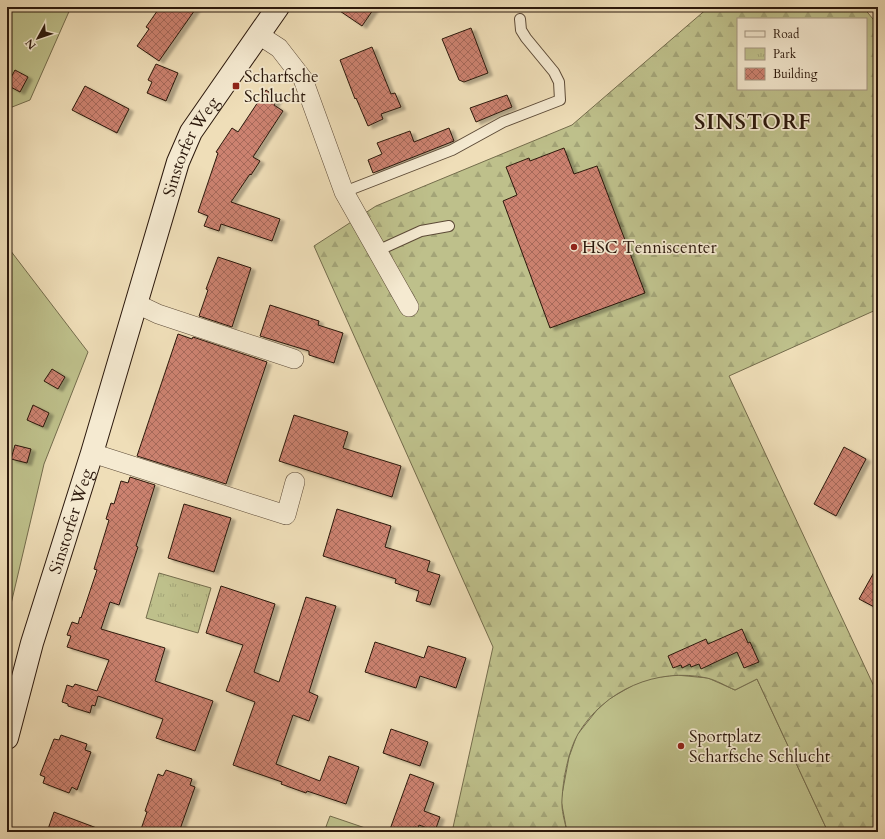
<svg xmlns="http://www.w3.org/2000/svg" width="885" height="839" font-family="Cardo,serif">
<defs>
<pattern id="forest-firs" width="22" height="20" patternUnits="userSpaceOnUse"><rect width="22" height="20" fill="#bec08b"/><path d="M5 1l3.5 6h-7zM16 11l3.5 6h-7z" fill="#a3a477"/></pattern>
<pattern id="park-tufts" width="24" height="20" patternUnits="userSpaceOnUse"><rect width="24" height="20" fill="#bec08b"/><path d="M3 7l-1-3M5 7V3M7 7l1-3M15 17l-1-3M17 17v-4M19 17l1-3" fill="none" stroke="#a3a477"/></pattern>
<pattern id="building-cross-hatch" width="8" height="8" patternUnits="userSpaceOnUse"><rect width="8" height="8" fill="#cc8270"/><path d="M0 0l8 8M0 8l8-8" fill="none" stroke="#a6695a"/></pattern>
<filter id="shadow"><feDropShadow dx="4.5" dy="2.5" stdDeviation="1" flood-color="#0004"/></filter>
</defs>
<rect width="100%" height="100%" fill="#efdeb8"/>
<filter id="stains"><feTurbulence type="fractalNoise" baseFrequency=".005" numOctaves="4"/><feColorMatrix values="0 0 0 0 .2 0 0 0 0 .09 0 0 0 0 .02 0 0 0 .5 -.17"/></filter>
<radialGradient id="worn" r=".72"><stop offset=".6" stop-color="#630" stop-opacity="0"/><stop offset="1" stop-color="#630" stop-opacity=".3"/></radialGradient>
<path fill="#bec08b" stroke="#746c4c" d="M7 7H71L30 100 7 109Z
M7 246 88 352 44 464 7 621Z
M676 675 708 678 735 690 757 679 828 832H567L561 800 569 757 577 735 597 710 609 699 635 684 652 678Z
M330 816 377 832H324Z"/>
<path fill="url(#forest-firs)" stroke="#746c4c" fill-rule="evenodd" d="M709 7H863L878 25V309L729 376 878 695V832H828L757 679 735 690C726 686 716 680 707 678 657 667 604 690 578 734 568 751 563 780 562 799 561 810 565 822 567 832H452L493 647 314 246 376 206 572 125ZM738 19H866V89H738Z"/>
<path fill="url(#park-tufts)" stroke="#746c4c" d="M159 573 211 588 198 633 146 618Z"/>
<path fill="url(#building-cross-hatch)" stroke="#2b180c" filter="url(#shadow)" d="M160 7H197L159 61 137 46 149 29 146 27Z
M334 7H375L362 26Z
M471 28 488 73 464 82 459 80 442 39Z
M372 47 391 94 395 93 401 107 381 114 383 119 368 126 356 98 355 99 340 60Z
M156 64 178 73 166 101 147 93 152 82 148 80Z
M15 70 28 77 20 92 7 85Z
M85 86 129 109 117 133 72 110Z
M266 90 278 98 274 105 283 111 253 157 260 161 251 175 250 174 231 202 280 219 272 241 221 224 219 231 204 226 208 216 198 212 218 153 216 152 232 128 238 132Z
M507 95 512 107 476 122 470 108Z
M449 128 454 141 373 173 368 160 382 154 377 143 410 131 414 142Z
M564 148 574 174 597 166 645 293 550 328 503 201 517 195 506 167 529 158 530 161Z
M218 257 251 268 232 327 199 316 208 290 206 289Z
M270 305 319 321 318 325 343 333 334 363 309 355V351L260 336Z
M178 334 192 339 193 337 267 362 226 484 137 456Z
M52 369 65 377 58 389 44 381Z
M33 405 49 413 43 427 27 420Z
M294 415 348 432 343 448 401 466 392 497 279 461Z
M15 445 31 449 27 463 11 459Z
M844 447 866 459 836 516 814 504Z
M130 477 155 485 136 546 138 547 119 605 110 602 101 629 165 648 155 681 213 701 195 751 156 738 163 719 98 696 95 706 92 705 90 713 68 706V704L62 702 67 685 73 687 75 684 97 691 109 660 67 647 71 636 67 635 72 622 78 624 80 617 81 618 97 570 94 569 109 520 106 519 111 503 114 504 121 481 128 483Z
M184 504 231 518 214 572 168 558Z
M337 509 391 526 385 547 430 561 427 571 440 575 430 605 416 601 419 591 395 583 396 579 323 556Z
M878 565V609L859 599Z
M221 586 275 604 254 672 279 682 306 597 336 606 309 692 318 696 309 721 293 715 276 764 320 781 329 756 359 767 346 804 307 791 306 793 281 784 282 782 233 765 255 702 226 691 243 645 206 633Z
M742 629 748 643 750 642 759 662 744 668 737 652 701 669 699 664 691 667 690 664 682 668 681 665 673 668 668 656 706 639 708 644Z
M375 642 424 658 428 646 466 658 456 688 420 676 416 688 365 672Z
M391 729 428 742 420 766 383 753Z
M61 735 87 744 85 750 91 752 77 790 72 787 69 793 43 783 45 777 40 775 54 739 59 740Z
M166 770 192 779 190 785 195 787 179 832H140L147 812 145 811 158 774 163 776Z
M410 774 434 783 424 811 440 817 435 831 419 825 418 828 415 827 414 832H389Z
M54 812 102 830V832H47Z"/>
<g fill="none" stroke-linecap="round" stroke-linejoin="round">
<g stroke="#5c4a37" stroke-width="12">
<path id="lane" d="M344 192 452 150 503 122 560 100 559 82 554 72 526 38 521 30 520 19
M377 251 421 231 449 226"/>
</g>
<g stroke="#5c4a37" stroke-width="20">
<path id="street" d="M259 35 279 48 303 79 344 192 409 307
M137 304 158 314 294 359
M92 453 286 515 295 482"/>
</g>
<g stroke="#2b180c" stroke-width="24">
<g id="secondary">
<path id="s1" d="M7 738 32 643 92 453 178 162 191 132 278 7"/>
</g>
</g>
<use href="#lane" stroke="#f5ead1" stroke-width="10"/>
<use href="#street" stroke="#f5ead1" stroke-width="19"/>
<use href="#secondary" stroke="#f5ead1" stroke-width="22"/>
</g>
<g fill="#8f2418" stroke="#f5ead1" stroke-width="1.5">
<rect x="232" y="82" width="8" height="8" rx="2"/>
<circle cx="574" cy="247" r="4"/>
<circle cx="681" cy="746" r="4"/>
</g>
<g text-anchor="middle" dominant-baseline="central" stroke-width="3.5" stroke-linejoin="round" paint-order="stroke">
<g font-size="17" fill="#2b180c" stroke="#f5ead1" text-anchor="start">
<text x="244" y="76">Scharfsche<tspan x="244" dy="20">Schlucht</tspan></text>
<text x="582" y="247">HSC Tenniscenter</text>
<text x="689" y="736">Sportplatz<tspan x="689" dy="20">Scharfsche Schlucht</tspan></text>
</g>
<g font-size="17" fill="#2b180c" stroke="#f5ead1">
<text stroke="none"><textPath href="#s1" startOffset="620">Sinstorfer Weg</textPath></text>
<text stroke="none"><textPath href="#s1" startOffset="226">Sinstorfer Weg</textPath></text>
</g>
<g font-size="21" font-weight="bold" letter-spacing="1" fill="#2b180c" stroke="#f5ead1">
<text x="753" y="122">SINSTORF</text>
</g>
</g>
<rect width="885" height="839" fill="none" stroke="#efdeb8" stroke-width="24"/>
<rect x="8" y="8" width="869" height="823" fill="none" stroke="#2b180c" stroke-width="2"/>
<rect x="12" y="12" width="861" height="815" fill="none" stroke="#2b180c"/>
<rect x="737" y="18" width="130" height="72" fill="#f5ead1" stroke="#a49682"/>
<rect x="745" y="31" width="20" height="6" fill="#f5ead1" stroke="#a49682"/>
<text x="773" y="38" font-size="12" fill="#2b180c">Road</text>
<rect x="745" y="48" width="20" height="12" fill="url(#park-tufts)" stroke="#a49682"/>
<text x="773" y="58" font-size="12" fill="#2b180c">Park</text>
<rect x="745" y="68" width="20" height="12" fill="url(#building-cross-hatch)" stroke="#a49682"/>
<text x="773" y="78" font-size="12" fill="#2b180c">Building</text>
<g transform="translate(38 38) rotate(230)" stroke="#f5ead1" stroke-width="3" paint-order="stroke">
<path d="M0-3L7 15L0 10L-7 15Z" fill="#2b180c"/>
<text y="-6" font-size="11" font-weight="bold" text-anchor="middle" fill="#2b180c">N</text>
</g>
<rect width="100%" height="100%" filter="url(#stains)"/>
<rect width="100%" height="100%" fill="url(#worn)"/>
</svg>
